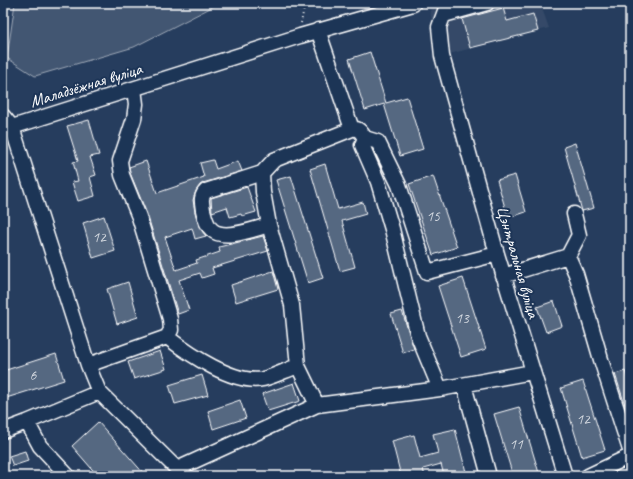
<svg xmlns="http://www.w3.org/2000/svg" width="633" height="479" font-family="Caveat,sans-serif">
<rect width="100%" height="100%" fill="#263d5e"/>
<filter id="ink" filterUnits="userSpaceOnUse"><feTurbulence type="fractalNoise" baseFrequency=".025" numOctaves="2"/><feDisplacementMap in="SourceGraphic" scale="8" xChannelSelector="R" yChannelSelector="G"/><feConvolveMatrix kernelMatrix="1 2 1 2 8 2 1 2 1" color-interpolation-filters="sRGB"/></filter>
<g filter="url(#ink)">
<path fill="#344a68" d="M430 3H540L549 28 434 58Z"/>
<path fill="#425672" stroke="#a0aab8" d="M15 3H220L134 47 35 76 7 58Z"/>
<path fill="#556781" stroke="#fff" d="M503 8 507 21 533 14 538 31 470 48 462 19Z
M370 52 386 103 407 97 423 149 400 156 384 104 365 110 349 59Z
M89 120 99 155 90 157 96 175 90 177 95 196 78 201 72 182 78 181 73 162 78 161 67 126Z
M575 143 594 208 582 211 564 147Z
M213 160 216 169 238 161 242 171 203 183 200 185 196 191 193 200 195 212 199 227 206 236 195 239 192 228 165 237 176 270 197 263 196 260 220 252 219 247 263 236 268 251 212 268 214 274 202 278 200 273 179 280 189 310 178 314 147 214 130 173 129 167 146 161 157 193 204 177 200 163Z
M325 164 338 209 363 202 366 214 342 221 355 267 340 271 310 169Z
M515 175 526 212 508 218 497 180Z
M291 176 323 278 308 283 276 180Z
M433 176 457 247 433 255 409 184Z
M247 187 256 212 242 216 241 214 230 217 227 207 212 212 211 198Z
M104 216 115 251 93 258 83 223Z
M273 271 278 289 236 302 231 285Z
M463 278 486 349 461 357 438 286Z
M128 282 138 317 117 324 107 289Z
M554 301 562 326 546 332 537 307Z
M402 311 414 349 403 353 391 314Z
M160 351 166 369 134 379 128 362Z
M56 354 64 380 3 399V371Z
M625 371 630 387V414H628L615 374Z
M202 375 208 395 175 404 169 385Z
M583 381 605 450 582 457 561 388Z
M294 383 300 401 268 411 262 394Z
M240 400 246 418 213 429 208 411Z
M519 407 539 473 528 476H513L494 414Z
M98 422 146 476H98L72 446Z
M455 429 467 476H444L441 464 423 469 425 476H401L392 441 414 435 420 458 438 453 433 434Z
M25 451 28 461 13 466 9 456Z"/>
<g fill="none" stroke-linecap="round" stroke-linejoin="round">
<g stroke="#fff" stroke-width="17">
<path id="minor" d="M448 3 439 27 442 56 497 254 565 476
M444 15 487 3
M318 30 352 129
M134 89 136 104 134 119 120 161 122 175 139 217 170 319 171 330 167 337
M3 116 12 127
M365 138 378 142 399 185 427 272 497 254
M262 173 206 191C200 197 202 202 203 210 205 217 206 225 212 230 224 241 254 229 269 225
M568 256 576 274 602 363 630 450
M503 276 568 256 579 235 574 214
M88 365 167 337C189 354 234 385 263 379 275 376 286 370 298 366
M464 385 489 476
M317 405 298 366 292 305 269 225 263 192 262 173 274 160 352 129C359 128 361 132 365 138L362 145 378 182 392 229 418 336 440 389
M27 422 40 446 68 476
M3 431 27 422 99 392
M177 469 317 405 440 389 532 372
M182 476 177 469 99 392 88 365 12 127 300 36 413 4
M588 476 630 456"/>
</g>
<path stroke="#fff" stroke-width="2" stroke-dasharray="1 3" stroke-linecap="butt" d="M301 23 305 3"/>
<use href="#minor" stroke="#1d3557" stroke-width="14"/>
</g>
</g>
<g text-anchor="middle" dominant-baseline="central" stroke-width="4" stroke-linejoin="round" paint-order="stroke">
<g font-size="15" fill="#d4d9e0">
<text x="433" y="216">15</text>
<text x="99" y="237">12</text>
<text x="462" y="318">13</text>
<text x="33" y="375">6</text>
<text x="583" y="419">12</text>
<text x="516" y="444">11</text>
</g>
<g font-size="17" fill="#fff" stroke="#1d3557">
<text transform="translate(86 85) rotate(-17)">Маладзёжная вуліца</text>
<text transform="translate(518 262) rotate(74)">Цэнтральная вуліца</text>
</g>
</g>
<rect width="633" height="479" fill="none" stroke="#1d3557" stroke-width="16"/>
<rect x="8" y="8" width="617" height="463" fill="none" stroke="#fff" stroke-width="1.5" filter="url(#ink)"/>
</svg>
